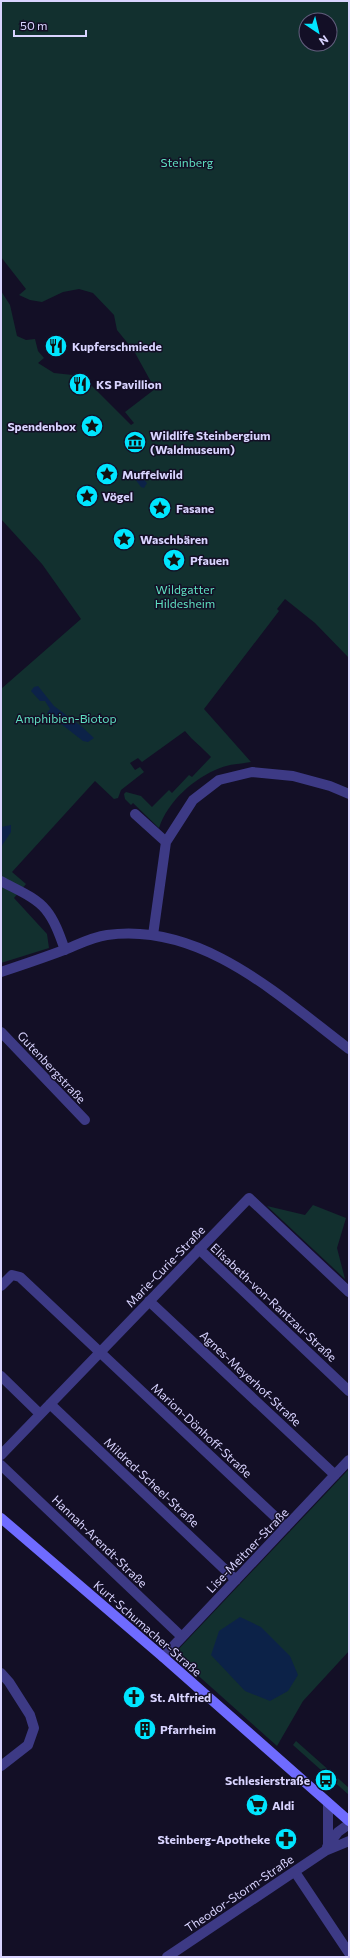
<svg xmlns="http://www.w3.org/2000/svg" width="350" height="1958" font-family="Commissioner,sans-serif">
<rect width="100%" height="100%" fill="#130f26"/>
<path fill="#12302f" fill-rule="evenodd" d="M1 1H349V658L315 623 285 599 277 609 279 611 204 709 251 762C241 764 229 764 220 768 194 778 168 801 159 828L133 803 131 805 125 799 124 794 126 792 141 796 152 807 169 790 172 793 189 775 192 777 211 757C202 747 193 741 185 731L142 762 138 758 130 763 135 770 140 767 144 772 121 790 118 798 114 799 95 781 12 872 26 884 14 898 47 934 49 948 1 963V689L81 619 42 564 1 519V291L10 305 17 336 26 340 35 339 38 351 44 358 38 363 54 373 82 376 131 425 134 423 125 412 155 389 134 351 117 330 114 315 93 293 79 289 63 292 42 302 30 300 19 295 26 289 1 257ZM306 20H330V44H306Z
M313 1205 346 1218 337 1248 345 1279 267 1206 305 1215Z
M349 1469V1651L303 1701 277 1746 174 1654Z
M296 1741 349 1788V1795L293 1745Z"/>
<path fill="#0c2248" d="M135 470 147 483 144 488 141 487 135 479V475L132 473Z
M38 686 54 706 81 726 94 738 88 742 83 741 47 713 50 709 45 701H40L31 691 34 687Z
M11 825V832L1 847V827Z
M240 1617 261 1627 290 1656 298 1675 288 1691 270 1701 245 1691 211 1655 219 1631Z"/>
<g fill="none" stroke-linecap="round" stroke-linejoin="round">
<path stroke="#3d3a85" stroke-width="10" d="M135 814 166 842
M1 881C15 889 36 897 46 910 55 921 60 936 65 950
M153 935 166 842 193 800 219 780 252 772 293 776 330 786 349 794
M1 972C22 965 43 958 64 950 77 945 92 937 107 935 202 922 279 996 349 1049
M1 1032 85 1120
M199 1249 349 1391
M1 1286 12 1275 20 1277 286 1527
M149 1301 335 1475
M1 1376 40 1414
M50 1404 236 1580
M1 1455 249 1198 349 1292
M1 1465 182 1637
M163 1657 349 1460
M1 1673 9 1682 30 1715 34 1728 28 1745 1 1766
M328 1846V1803
M327 1847 338 1832 349 1824
M295 1872 349 1953
M167 1957 325 1851 349 1841"/>
<path stroke="#6f6bff" stroke-width="10" d="M1 1518 163 1657 349 1821"/>
</g>
<defs>
<g id="restaurant-disc" transform="scale(1.15)"><circle r="9.5" fill="#00e5ff" stroke="#130f26"/><path d="M-5-6h1v4h1v-4h1v4h1v-4h1v5L-1.5 .5V6h-2V.5L-5-1ZM5-6V6H3V1.5H1.5Q1.5-4 5-6Z" fill="#111"/></g>
<g id="sight-disc" transform="scale(1.15)"><circle r="9.5" fill="#00e5ff" stroke="#130f26"/><path d="M0-6L1.8-2.2L6-1.7L2.9 1.2L3.7 5.4L0 3.3L-3.7 5.4L-2.9 1.2L-6-1.7L-1.8-2.2Z" fill="#111"/></g>
<g id="museum-disc" transform="scale(1.15)"><circle r="9.5" fill="#00e5ff" stroke="#130f26"/><path d="M0-6L6-3V-2H-6V-3ZM-5-1h2V3h-2ZM-1-1h2V3h-2ZM3-1h2V3H3ZM-6 4H6V6H-6Z" fill="#111"/></g>
<g id="church-disc" transform="scale(1.15)"><circle r="9.5" fill="#00e5ff" stroke="#130f26"/><path d="M-1.2-6h2.4v3.5h3.3v2.4h-3.3V6h-2.4V-.1h-3.3v-2.4h3.3Z" fill="#111"/></g>
<g id="building-disc" transform="scale(1.15)"><circle r="9.5" fill="#00e5ff" stroke="#130f26"/><path d="M-4-6H4V6H1V3H-1V6H-4ZM-2.5-4.3h1.7v1.8h-1.7ZM.8-4.3h1.7v1.8H.8ZM-2.5-1h1.7V.8h-1.7ZM.8-1h1.7V.8H.8Z" fill="#111"/></g>
<g id="bus-disc" transform="scale(1.15)"><circle r="9.5" fill="#00e5ff" stroke="#130f26"/><path d="M-5-6H5V4H4V6H2V4H-2V6H-4V4H-5ZM-3.5-4V0h7V-4ZM-3.5 1.2v1.5H-2V1.2ZM2 1.2v1.5H3.5V1.2Z" fill="#111"/></g>
<g id="supermarket-disc" transform="scale(1.15)"><circle r="9.5" fill="#00e5ff" stroke="#130f26"/><path d="M-6-5.5h2.5l.6 2H6L4.5 2H-2.5L-4.4-4H-6ZM-1.5 3.2a1.3 1.3 0 1 0 .1 0ZM3 3.2a1.3 1.3 0 1 0 .1 0Z" fill="#111"/></g>
<g id="pharmacy-disc" transform="scale(1.15)"><circle r="9.5" fill="#00e5ff" stroke="#130f26"/><path d="M-2-6h4v4h4v4h-4v4h-4v-4h-4v-4h4Z" fill="#111"/></g>
</defs>
<g fill-rule="evenodd">
<use href="#restaurant-disc" x="56" y="346"/>
<use href="#restaurant-disc" x="80" y="384"/>
<use href="#sight-disc" x="92" y="426"/>
<use href="#museum-disc" x="135" y="442"/>
<use href="#sight-disc" x="107" y="474"/>
<use href="#sight-disc" x="87" y="496"/>
<use href="#sight-disc" x="160" y="508"/>
<use href="#sight-disc" x="124" y="539"/>
<use href="#sight-disc" x="174" y="560"/>
<use href="#church-disc" x="134" y="1697"/>
<use href="#building-disc" x="145" y="1729"/>
<use href="#bus-disc" x="326" y="1780"/>
<use href="#supermarket-disc" x="257" y="1805"/>
<use href="#pharmacy-disc" x="286" y="1839"/>
</g>
<g text-anchor="middle" dominant-baseline="central" stroke-width="3" stroke-linejoin="round" paint-order="stroke">
<g font-size="12" fill="#5fe0c0" stroke="#130f26">
<text x="187" y="162">Steinberg</text>
<text x="185" y="589">Wildgatter<tspan x="185" dy="14">Hildesheim</tspan></text>
<text x="66" y="718">Amphibien-Biotop</text>
</g>
<g font-size="12" font-weight="bold" fill="#d9d4ff" stroke="#130f26" text-anchor="start">
<text x="72" y="346">Kupferschmiede</text>
<text x="96" y="384">KS Pavillion</text>
<text x="76" y="426" text-anchor="end">Spendenbox</text>
<text x="150" y="435">Wildlife Steinbergium<tspan x="150" dy="14">(Waldmuseum)</tspan></text>
<text x="122" y="474">Muffelwild</text>
<text x="102" y="496">Vögel</text>
<text x="176" y="508">Fasane</text>
<text x="140" y="539">Waschbären</text>
<text x="190" y="560">Pfauen</text>
<text x="150" y="1697">St. Altfried</text>
<text x="160" y="1729">Pfarrheim</text>
<text x="310" y="1780" text-anchor="end">Schlesierstraße</text>
<text x="272" y="1805">Aldi</text>
<text x="270" y="1839" text-anchor="end">Steinberg-Apotheke</text>
</g>
<g font-size="12" fill="#d9d4ff" stroke="#130f26">
<text transform="translate(52 1067) rotate(47)">Gutenbergstraße</text>
<text transform="translate(165 1266) rotate(-46)">Marie-Curie-Straße</text>
<text transform="translate(274 1302) rotate(43)">Elisabeth-von-Rantzau-Straße</text>
<text transform="translate(251 1378) rotate(43)">Agnes-Meyerhof-Straße</text>
<text transform="translate(202 1430) rotate(43)">Marion-Dönhoff-Straße</text>
<text transform="translate(152 1482) rotate(43)">Mildred-Scheel-Straße</text>
<text transform="translate(100 1541) rotate(44)">Hannah-Arendt-Straße</text>
<text transform="translate(247 1550) rotate(-46)">Lise-Meitner-Straße</text>
<text transform="translate(148 1628) rotate(41)">Kurt-Schumacher-Straße</text>
<text transform="translate(239 1893) rotate(-34)">Theodor-Storm-Straße</text>
</g>
</g>
<rect width="350" height="1958" fill="none" stroke="#d9d4ff" stroke-width="4"/>
<g transform="translate(318 32) rotate(145)"><circle r="19" fill="#130f26" stroke="#625e7d"/>
<path d="M0-3L7 15L0 10L-7 15Z" fill="#00e5ff"/>
<text y="-6" font-size="11" font-weight="bold" text-anchor="middle" fill="#d9d4ff">N</text>
</g>
<path d="M14 30v6h72v-6" fill="none" stroke="#d9d4ff" stroke-width="2"/>
<text x="20" y="30" font-size="12" fill="#d9d4ff" stroke="#130f26" stroke-width="3" paint-order="stroke">50 m</text>
</svg>
